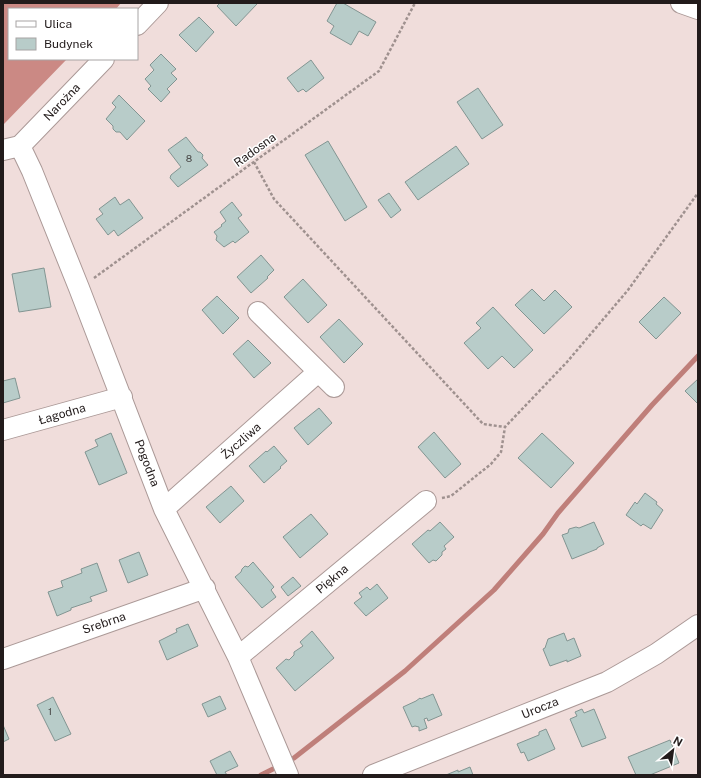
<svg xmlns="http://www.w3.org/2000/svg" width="701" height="778" font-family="'Public Sans',sans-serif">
<rect width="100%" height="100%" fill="#f0dddb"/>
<path fill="#cb8984" d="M3 3H121L116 9H9V59H67L3 125Z"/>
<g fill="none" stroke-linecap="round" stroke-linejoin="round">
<path stroke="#bf7f7a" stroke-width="5" d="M294 758 405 671 494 590 543 534 558 513 652 405 698 356
M261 775 273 769"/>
</g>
<path fill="#b8ccc9" stroke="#829592" d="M220 3H256L257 4 236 26 217 6Z
M337 3H343L376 22 368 36 359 31 351 45 330 33 334 26 327 21Z
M199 17 214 32 196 52 179 35Z
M161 54 176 69 171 73 177 79 167 89 170 92 161 102 148 89 151 86 145 79 154 70 150 65Z
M311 60 324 78 306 92 303 89 298 92 287 78Z
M478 88 503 125 482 139 457 102Z
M119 95 145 121 127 140 120 132H116L113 129V126L106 119 116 107 112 103Z
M186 137 198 152H200L203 155 202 158 208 165 178 187 170 178 171 175 181 167 168 150Z
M328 141 367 207 345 221 305 155Z
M456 146 469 164 418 200 405 182Z
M389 193 401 210 391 218 378 200Z
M115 197 120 205 129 199 143 218 118 236 114 230 108 235 96 219 103 214 99 209Z
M232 202 242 215 238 218 249 232 235 243 233 241 224 247 216 240 217 236 214 232 222 226 221 225 226 221 220 212Z
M261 255 274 270 267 277 268 278 251 293 237 277Z
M44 268 51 307 19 312 12 274Z
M303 279 327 305 308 323 284 297Z
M532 289 544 301 555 290 572 307 544 334 515 305Z
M217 296 239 318 223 334 202 310Z
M664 297 681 313 656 339 639 322Z
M493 307 533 350 514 368 502 356 488 369 464 343 481 328 476 323Z
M339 319 363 344 344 363 320 337Z
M248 340 271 363 254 378 233 354Z
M15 378 20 398 3 403V381Z
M698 379V403H697L685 391Z
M319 408 332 423 308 445 294 428Z
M434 432 461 464 445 478 418 447Z
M111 433 127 473 99 485 85 452 98 446 95 440Z
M542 433 574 463 551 488 518 458Z
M274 446 287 461 280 467 281 468 264 483 249 466 266 451 267 452Z
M231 486 244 501 220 523 206 507Z
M645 493 657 502 656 504 663 510 651 529 643 524 641 526 626 515 635 502 637 504Z
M311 514 328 534 300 558 283 537Z
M440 522 454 537 444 546 446 549 442 552V555L436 561 433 560 429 563 412 544 428 530 430 531Z
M594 522 604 544 597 548V549L572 559 562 535 568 533 569 529 576 527 579 528Z
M139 552 148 575 128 583 119 560Z
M253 562 274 587 271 590 276 597 262 608 235 577 241 572 242 569 245 566 248 567Z
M97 563 107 591 90 597 92 601 71 608V610L57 616 48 592 63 587 61 581 82 573 81 569Z
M293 577 301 586 288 596 281 587Z
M377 584 388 598 366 616 354 603 362 597 359 593 367 587 370 590Z
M188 624 198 646 167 660 159 641 177 632 176 629Z
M312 631 334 658 295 691 276 668 286 659 289 660 294 655V652L303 646 300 642Z
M564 633 567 641 574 638 581 656 567 662V660L550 666 543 649 545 648 548 639Z
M433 694 442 715 428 721 427 718 424 719 427 728 419 731V727L415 726 412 727 403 707 416 701 420 698 421 699Z
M220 696 226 709 208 717 202 704Z
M53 697 71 734 55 741 37 705Z
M582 709 584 713 594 709 606 738 582 747 570 719 577 716 575 712Z
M3 725 9 739 3 742Z
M546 729 555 749 528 761 524 752 521 753 517 744 539 735V732Z
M670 740 679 763 650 775H636L628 757Z
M230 751 238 766 225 772 227 775H217L210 761Z
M470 767 473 775H446L458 770V772Z"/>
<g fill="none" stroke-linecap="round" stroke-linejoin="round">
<g stroke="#ab9997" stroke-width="22">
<path id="minor" d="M681 3 698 9
M137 25 158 3
M20 146 32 171 79 288 164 509 238 657 288 775
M20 146 104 59
M3 150 20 146
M258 312 334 387
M3 430 122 397
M164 509 318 372
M238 657 426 501
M3 659 205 588
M373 775 607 682 656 654 698 625"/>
</g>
<path stroke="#9f918f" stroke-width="2.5" stroke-dasharray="3 2" stroke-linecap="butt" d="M254 162 274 199 483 424 505 427
M94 278 379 71 415 3
M442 498 451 496 491 464 501 452 505 427 567 362 628 290 698 193"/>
<use href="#minor" stroke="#fff" stroke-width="20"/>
</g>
<g text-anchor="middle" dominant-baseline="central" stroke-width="3" stroke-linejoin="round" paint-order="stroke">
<g font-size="10" fill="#484746">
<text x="189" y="158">8</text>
<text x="50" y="711">1</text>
</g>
<g font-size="12" fill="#221b1b" stroke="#fff">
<text transform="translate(62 102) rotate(-46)">Narożna</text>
<text transform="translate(255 150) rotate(-36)">Radosna</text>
<text transform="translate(62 414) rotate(-16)">Łagodna</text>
<text transform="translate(241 441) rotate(-41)">Życzliwa</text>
<text transform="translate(147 463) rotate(69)">Pogodna</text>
<text transform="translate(332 579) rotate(-40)">Piękna</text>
<text transform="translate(104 623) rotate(-19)">Srebrna</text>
<text transform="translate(540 708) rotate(-22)">Urocza</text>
</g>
</g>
<rect width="701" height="778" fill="none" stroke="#221b1b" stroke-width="8"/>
<rect x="8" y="8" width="130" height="52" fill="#ffffff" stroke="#a7a4a4"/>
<rect x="16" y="21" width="20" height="6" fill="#ffffff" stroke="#a7a4a4"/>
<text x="44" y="28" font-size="12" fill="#221b1b">Ulica</text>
<rect x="16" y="38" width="20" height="12" fill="#b8ccc9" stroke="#a7a4a4"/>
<text x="44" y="48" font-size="12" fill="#221b1b">Budynek</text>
<g transform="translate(673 750) rotate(29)" stroke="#ffffff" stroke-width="3" paint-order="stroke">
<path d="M0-3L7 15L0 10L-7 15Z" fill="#221b1b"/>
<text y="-6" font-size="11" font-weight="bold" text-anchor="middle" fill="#221b1b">N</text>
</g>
</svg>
